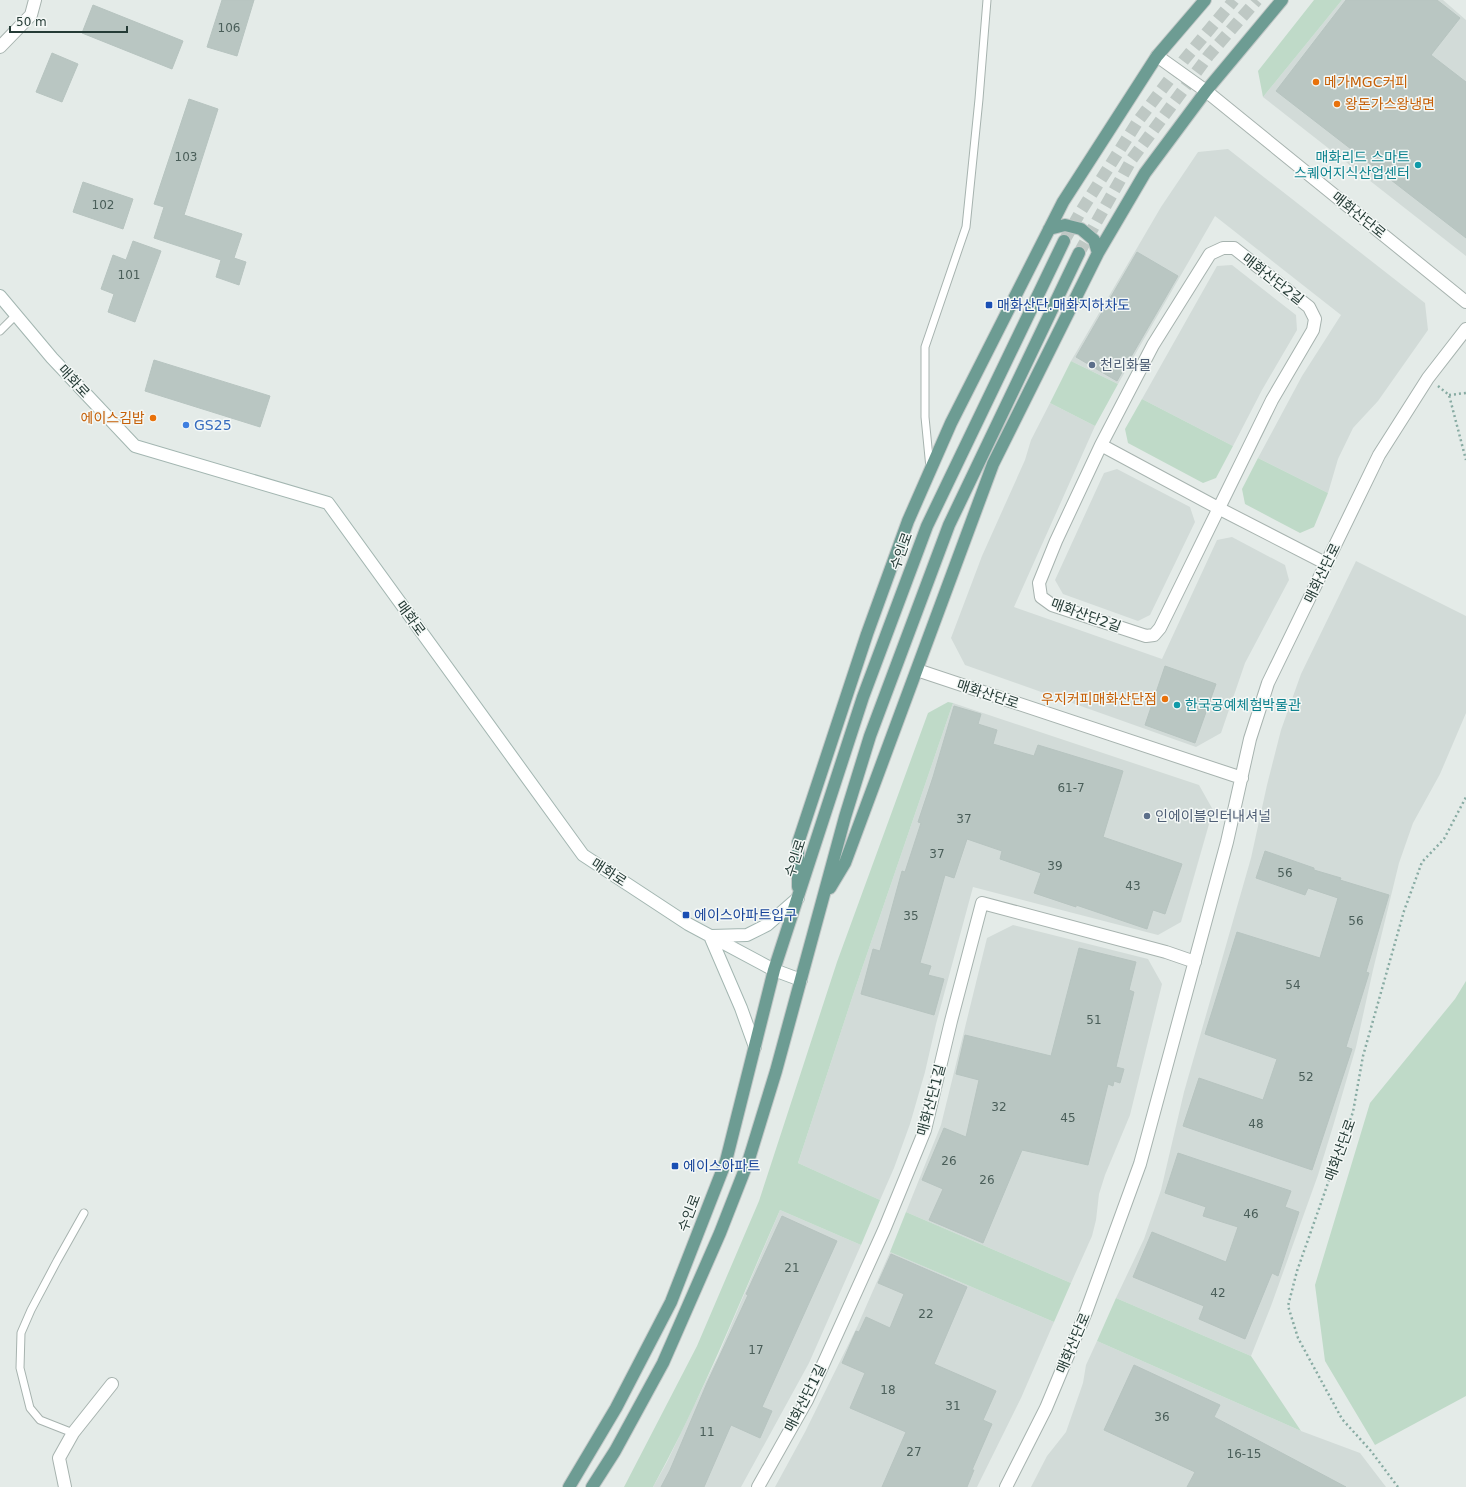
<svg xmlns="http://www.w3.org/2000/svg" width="1466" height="1487" font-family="'DejaVu Sans','Noto Sans KR',sans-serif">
<rect width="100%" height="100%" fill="#e4ebe8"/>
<path fill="#d2dbd8" d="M1342 0H1443L1466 20V256L1263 97Z
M1228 149 1425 303 1428 330 1378 401 1353 428 1338 459 1328 493 1258 458 1302 376 1341 315 1215 216 1118 384 1071 361 1161 207 1198 152Z
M1232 265 1296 315 1297 330 1262 390 1233 446 1142 399 1217 266Z
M1050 403 1095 426 1014 607 1162 659 1217 540 1232 537 1285 565 1289 580 1245 663 1221 733 1196 747 965 665 951 638 982 556 1025 460 1031 440Z
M1117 469 1190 507 1195 522 1150 615 1138 621 1063 594 1055 580 1104 473Z
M1356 561 1466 616V713L1440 774 1413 823 1399 863 1373 970 1356 1047 1334 1123 1318 1175 1271 1306 1251 1356 1116 1298 1144 1239 1161 1190 1184 1092 1251 858 1267 785 1281 730 1301 674Z
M953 703 1199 785 1213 810 1181 922 1158 935 973 887 936 1024 925 1072 910 1124 894 1168 880 1200 798 1163 853 995Z
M1013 925 1148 959 1162 984 1130 1115 1105 1175 1099 1194 1096 1220 1092 1236 1071 1283 906 1212 941 1125 987 938Z
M780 1210 861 1245 809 1363 741 1487H653L667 1462 718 1356Z
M890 1252 1054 1322 1021 1398 977 1487H775L805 1432 857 1327Z
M1097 1341 1301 1431 1360 1453 1386 1487H1031L1047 1456 1066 1432 1083 1383 1086 1365Z"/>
<path fill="#bfdac8" d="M1314 0H1342L1263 97 1258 71Z
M1071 361 1118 384 1095 426 1050 403Z
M1142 399 1233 446 1216 478 1203 483 1128 443 1125 429Z
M1258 458 1328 493 1314 527 1300 533 1245 504 1242 489Z
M948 702 953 703 853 995 798 1163 880 1200 861 1245 780 1210C739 1303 702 1398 653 1487H624L697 1346 759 1201 837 962 928 713Z
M1466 981V1396L1375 1445 1325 1361 1315 1285 1370 1103 1455 999Z
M906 1212 1071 1283 1054 1322 890 1252Z
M1116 1298 1251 1356 1301 1431 1097 1341Z"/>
<path fill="#b9c6c2" stroke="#b7c4c0" d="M222 0H254L237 56 207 47Z
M1346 0H1437L1460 18 1431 55 1466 82V238L1276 91Z
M93 5 183 41 172 69 82 33Z
M52 53 78 64 62 102 36 92Z
M189 99 218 109 184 215 242 234 234 258 246 262 239 285 216 277 221 260 154 238 164 207 154 204Z
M83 182 133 199 123 229 73 212Z
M133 241 161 251 135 322 108 312 114 294 101 289 113 255 126 260Z
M1137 252 1178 276 1117 381 1076 357Z
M154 360 270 396 260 427 145 391Z
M1165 666 1216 684 1195 743 1145 725Z
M954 706 981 714 978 724 997 730 993 744 1034 756 1038 745 1123 771 1103 837 1182 864 1165 914 1153 910 1147 929 1076 905V907L1034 893 1041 873 1000 859 1002 851 967 839 954 878 945 875 920 963 931 966 928 975 944 979 934 1015 861 994 873 949 880 951 902 871 905 872 921 823 918 822 933 777Z
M1265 851 1314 868V870L1341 878 1340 880 1389 895 1366 972 1369 973 1346 1047 1352 1049 1312 1170 1183 1126 1199 1078 1263 1100 1277 1059 1205 1034 1237 932 1320 958 1338 898 1308 888 1305 895 1256 878Z
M1079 948 1136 962 1129 990 1134 992 1116 1067 1124 1069 1120 1083 1114 1081 1113 1086 1108 1084 1088 1165 1022 1150 983 1243 929 1220 943 1189 922 1180 944 1128 966 1137 979 1080 956 1074 965 1035 1051 1056Z
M1178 1153 1291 1191 1285 1207 1299 1212 1278 1276 1272 1273 1245 1339 1199 1319 1204 1306 1133 1277 1152 1232 1226 1262 1238 1227 1203 1216 1206 1207 1165 1193Z
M782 1216 837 1241 762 1407 772 1411 760 1438 731 1425 704 1487H661L670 1470 707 1383 748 1295 746 1294Z
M891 1254 967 1287 934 1364 996 1391 983 1420 992 1424 972 1470H974L967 1487H882L906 1432 850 1408 865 1373 842 1363 856 1331 859 1332 866 1317 890 1328 904 1294 878 1283Z
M1134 1365 1220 1405 1214 1417 1346 1487H1187L1195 1472 1104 1430Z"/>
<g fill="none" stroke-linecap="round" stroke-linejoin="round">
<path stroke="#bec8c4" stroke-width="12" stroke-dasharray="12 6" stroke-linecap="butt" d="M1064 241 1081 211 1138 121 1184 60 1234 0
M1079 253 1132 159 1209 55 1257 0"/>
<g stroke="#a7b3af" stroke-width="9">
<path id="lane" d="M0 331 16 315
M930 468 925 417V347L966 227 979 99 987 0
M73 1433 40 1420 30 1408 20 1368 21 1333 31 1310 57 1261 84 1213"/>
</g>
<g stroke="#a7b3af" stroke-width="14">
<path id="street" d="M0 47 31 15 35 0
M1157 56 1206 91 1466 302
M1223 248H1234L1309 307 1315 319 1313 330 1272 400 1160 628 1154 635 1146 636 1052 605 1041 597 1039 583 1056 541 1101 445 1153 345 1210 254Z
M1101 445 1220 509 1327 564
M917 670 1242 778
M65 1487 59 1458 73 1433 112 1384
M758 1487 807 1400 884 1230 925 1130 951 1021 982 903 1166 952 1195 962
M1006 1487 1046 1408 1086 1312 1140 1164 1227 842 1250 739 1268 683 1379 455 1428 378 1466 329"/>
</g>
<g stroke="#a3b6b1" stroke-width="14">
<path id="secondary" d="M0 296 52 358 135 446 328 503 583 855 688 924 774 970 801 980
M710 936 741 1008 755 1047
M711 936 747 935 767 925 798 898"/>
</g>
<g stroke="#c2c8c7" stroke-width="14">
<path id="primary" d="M1049 229 1065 225 1081 229 1094 240 1098 253
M798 887V843L867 634 908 521 951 423 1063 202 1157 56 1205 0
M830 888 845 863 993 464 1098 253 1145 173 1206 91 1282 0
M569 1487 616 1408 671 1302 726 1161 774 970 863 697 927 526 1064 241
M592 1487 615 1451 663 1363 720 1233 749 1159 776 1071 845 817 870 736 949 525 1079 253"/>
</g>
<path stroke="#88aba3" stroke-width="2.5" stroke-dasharray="2 3" stroke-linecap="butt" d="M1438 386 1449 395 1466 460
M1449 395 1466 393
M1398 1487 1371 1451 1342 1419 1298 1338 1288 1306 1297 1271 1353 1112 1363 1056 1404 911 1422 862 1444 839 1466 797"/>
<use href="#lane" stroke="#fff" stroke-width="7"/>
<use href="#street" stroke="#fff" stroke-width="12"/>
<use href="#secondary" stroke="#fff" stroke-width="12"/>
<use href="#primary" stroke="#6d9c93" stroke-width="12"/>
</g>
<g fill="#e8710a" stroke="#f4f8f6" stroke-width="1.5">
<circle cx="1316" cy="82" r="4"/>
<circle cx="1337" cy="104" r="4"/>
<circle cx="153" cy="418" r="4"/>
<circle cx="1165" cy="699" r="4"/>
</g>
<g fill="#0f9aa8" stroke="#f4f8f6" stroke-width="1.5">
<circle cx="1418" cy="165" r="4"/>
<circle cx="1177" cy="705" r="4"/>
</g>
<g fill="#1a4fb4" stroke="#f4f8f6" stroke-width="1.5">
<rect x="985" y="301" width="8" height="8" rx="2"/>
<rect x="682" y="911" width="8" height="8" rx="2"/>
<rect x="671" y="1162" width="8" height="8" rx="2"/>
</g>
<g fill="#5c6f8a" stroke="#f4f8f6" stroke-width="1.5">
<circle cx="1092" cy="365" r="4"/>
<circle cx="1147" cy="816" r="4"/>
</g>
<circle fill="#3f7fe0" stroke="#f4f8f6" stroke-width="1.5" cx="186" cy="425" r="4"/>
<g text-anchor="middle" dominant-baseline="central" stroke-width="3" stroke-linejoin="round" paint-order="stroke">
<g font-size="12" fill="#4a5e59">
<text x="229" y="28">106</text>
<text x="186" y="157">103</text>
<text x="103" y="205">102</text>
<text x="129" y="275">101</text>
<text x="1071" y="788">61-7</text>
<text x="964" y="819">37</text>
<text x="937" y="854">37</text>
<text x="1055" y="866">39</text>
<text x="1285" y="873">56</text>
<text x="1133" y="886">43</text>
<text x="911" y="916">35</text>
<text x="1356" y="921">56</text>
<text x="1293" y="985">54</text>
<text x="1094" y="1020">51</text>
<text x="1306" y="1077">52</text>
<text x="999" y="1107">32</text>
<text x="1068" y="1118">45</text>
<text x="1256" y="1124">48</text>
<text x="949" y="1161">26</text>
<text x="987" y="1180">26</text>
<text x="1251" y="1214">46</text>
<text x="792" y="1268">21</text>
<text x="1218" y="1293">42</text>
<text x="926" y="1314">22</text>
<text x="756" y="1350">17</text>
<text x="888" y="1390">18</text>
<text x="953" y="1406">31</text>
<text x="1162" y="1417">36</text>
<text x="707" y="1432">11</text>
<text x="914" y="1452">27</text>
<text x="1244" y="1454">16-15</text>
</g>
<g font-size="14" fill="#c56008" stroke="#f4f8f6" text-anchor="start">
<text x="1324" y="82">메가MGC커피</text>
<text x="1345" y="104">왕돈가스왕냉면</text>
<text x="145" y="418" text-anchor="end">에이스김밥</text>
<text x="1157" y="699" text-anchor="end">우지커피매화산단점</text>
</g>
<g font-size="14" fill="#0d838f" stroke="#f4f8f6" text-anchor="end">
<text x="1410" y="157">매화리드 스마트<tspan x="1410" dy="16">스퀘어지식산업센터</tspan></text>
<text x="1185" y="705" text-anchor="start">한국공예체험박물관</text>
</g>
<g font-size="14" fill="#253b36" stroke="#f4f8f6">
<text transform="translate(1359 215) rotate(39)">매화산단로</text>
<text transform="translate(1273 279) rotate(38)">매화산단2길</text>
<text transform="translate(74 381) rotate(47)">매화로</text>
<text transform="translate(901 551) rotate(-70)">수인로</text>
<text transform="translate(1322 573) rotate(-64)">매화산단로</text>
<text transform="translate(1086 615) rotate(20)">매화산단2길</text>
<text transform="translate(411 618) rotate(54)">매화로</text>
<text transform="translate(988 694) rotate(18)">매화산단로</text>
<text transform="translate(795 858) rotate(-72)">수인로</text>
<text transform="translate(609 872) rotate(33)">매화로</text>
<text transform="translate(931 1100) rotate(-75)">매화산단1길</text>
<text transform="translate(1340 1150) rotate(-70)">매화산단로</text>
<text transform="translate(689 1213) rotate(-69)">수인로</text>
<text transform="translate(1073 1343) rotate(-67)">매화산단로</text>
<text transform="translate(805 1398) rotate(-63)">매화산단1길</text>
</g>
<g font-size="14" fill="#164399" stroke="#f4f8f6" text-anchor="start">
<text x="997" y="305">매화산단.매화지하차도</text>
<text x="694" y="915">에이스아파트입구</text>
<text x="683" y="1166">에이스아파트</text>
</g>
<g font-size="14" fill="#4e5e75" stroke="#f4f8f6" text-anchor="start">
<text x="1100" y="365">천리화물</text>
<text x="1155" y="816">인에이블인터내셔널</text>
</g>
<g font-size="14" fill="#366cbe" stroke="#f4f8f6" text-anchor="start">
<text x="194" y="425">GS25</text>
</g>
</g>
<path d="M10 26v6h117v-6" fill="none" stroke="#253b36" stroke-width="2"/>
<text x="16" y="26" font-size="12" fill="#253b36" stroke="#f4f8f6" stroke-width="3" paint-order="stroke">50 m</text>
</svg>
